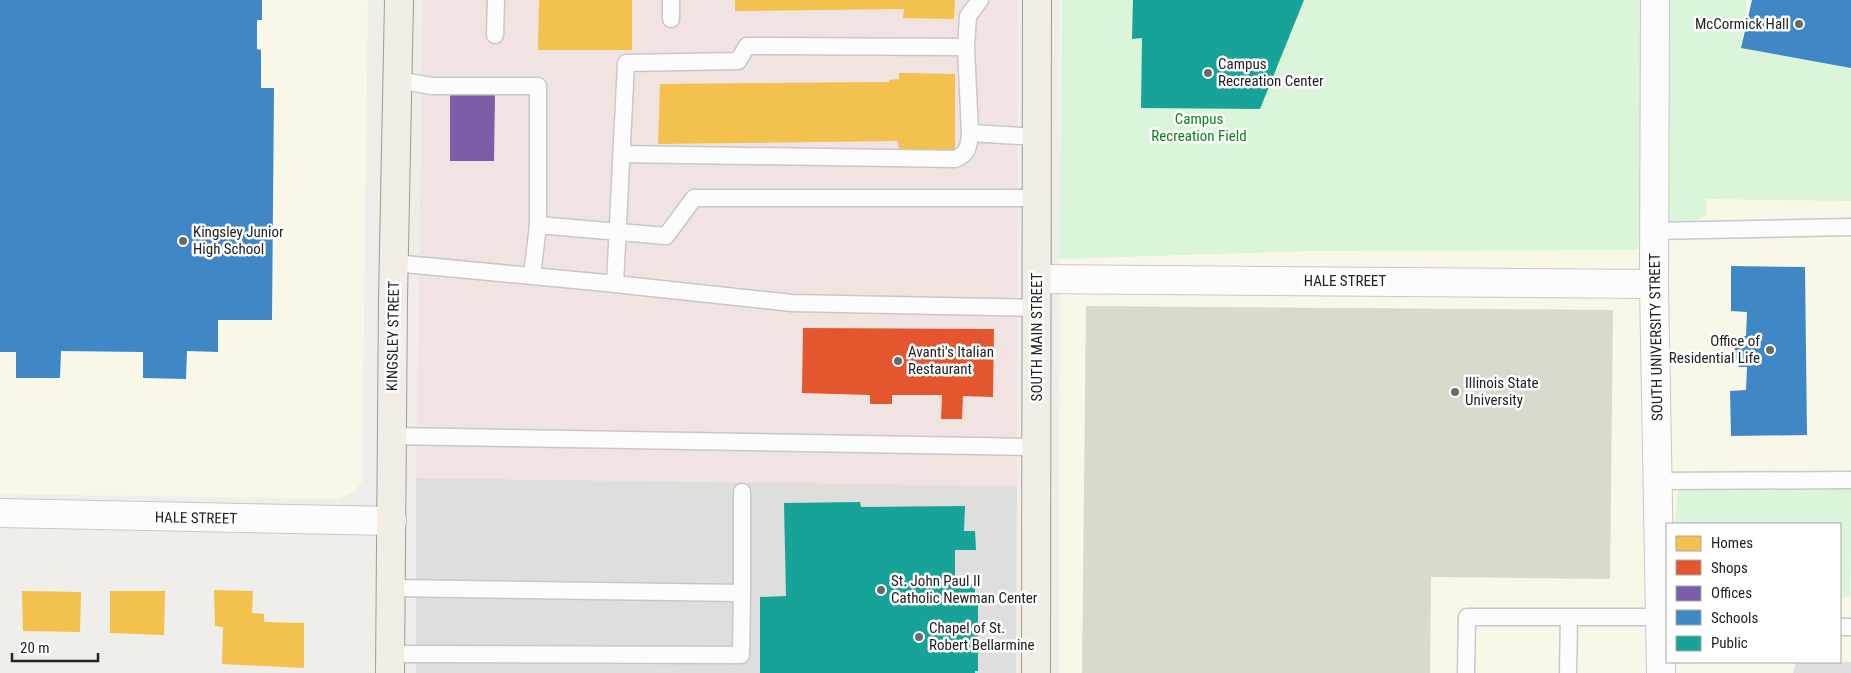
<svg xmlns="http://www.w3.org/2000/svg" width="1851" height="673" font-family="'Roboto Condensed',sans-serif">
<rect width="100%" height="100%" fill="#f0eeeb"/>
<path fill="#f1e3e1" d="M423 0H1017V486L416 478Z"/>
<path fill="#f8f7e8" fill-rule="evenodd" d="M0 0H368L362 481 356 490 339 499 0 494Z
M1060 0H1851V673H1059ZM1667 524H1840V662H1667Z"/>
<path fill="#dededc" d="M416 478 1017 486 1016 673H416Z"/>
<path fill="#d9d9cd" d="M1086 306 1613 310 1610 579 1431 577 1430 673H1082Z"/>
<path fill="#daf5da" d="M1062 0H1747L1741 48 1851 68V201L1706 199 1707 215 1635 250 1308 251 1059 259Z
M1851 487 1850 597H1840V524H1675L1678 488 1848 489Z"/>
<path fill="#e0dfde" d="M1851 662V673H1793L1796 663Z"/>
<path fill="#f2c14e" d="M539 0H632V50H538Z
M735 0H955L954 19 903 18 904 9 735 11Z
M899 73 955 74V151L899 150 898 141 658 144 660 84 889 82V80L899 79Z
M214 590 253 591 252 613 264 614V622L304 623V668L222 664 223 627 215 626Z
M22 591 81 592 80 632 23 631Z
M110 591H165L164 635 110 633Z"/>
<path fill="#e4572e" d="M803 328 994 329 993 397 963 396 962 419H941L942 395H892V404H870V395L802 393Z"/>
<path fill="#7b5ea7" d="M450 93 495 94 494 161H450Z"/>
<path fill="#3f88c5" d="M0 0H262V20H257V49L261 50V88H274L272 320H218V352L187 351 186 379 143 378V352L61 351 60 378H16V352H0Z
M1752 0H1851V68L1741 48Z
M1731 266 1805 267 1807 435 1731 436 1730 391 1746 390 1747 367H1739L1734 352 1737 339 1740 336H1746L1747 312 1731 311Z"/>
<path fill="#17a398" d="M1133 0H1304L1260 109 1141 108 1142 38 1132 39Z
M860 502 861 507 965 506 964 531H975L976 550H955V584H975V602L978 603V671H975V673H760V597L786 596 784 503Z"/>
<g fill="none" stroke-linecap="round" stroke-linejoin="round">
<g stroke="#c9c8c7" stroke-width="19">
<path id="service" d="M980 0 968 16 966 47 970 133 1037 137
M671 19V0
M495 35 496 0
M397 80 432 86H538V225L666 236 694 198H1037
M621 154 955 159C968 154 969 146 970 133
M1654 231 1851 227
M394 263 596 282 792 303 1037 308
M532 276 538 225
M615 284 626 63 738 61 747 46 966 47
M392 436 1036 447
M1658 481 1851 480
M391 588 742 593V492
M1840 627H1851
M390 654 741 655 742 593
M1466 673 1467 617H1661
M1568 673 1569 617"/>
</g>
<g stroke="#c9c8c7" stroke-width="30">
<path id="minor" d="M1037 279 1654 284
M0 513 392 521"/>
</g>
<g stroke="#c9c8c7" stroke-width="30">
<path id="tertiary" d="M1655 0 1654 284 1661 673"/>
</g>
<g stroke="#a79c86" stroke-width="30">
<path id="primary" d="M390 673 393 299 399 0
M1036 673 1037 0"/>
</g>
<use href="#service" stroke="#fdfcfc" stroke-width="16"/>
<use href="#minor" stroke="#fdfcfc" stroke-width="28"/>
<use href="#tertiary" stroke="#fdfcfc" stroke-width="28"/>
<use href="#primary" stroke="#f3ede7" stroke-width="28"/>
</g>
<g fill="#6a6968" stroke="#fff" stroke-width="2">
<circle cx="1799" cy="24" r="5"/>
<circle cx="1208" cy="73" r="5"/>
<circle cx="183" cy="241" r="5"/>
<circle cx="1770" cy="350" r="5"/>
<circle cx="898" cy="361" r="5"/>
<circle cx="1455" cy="392" r="5"/>
<circle cx="881" cy="590" r="5"/>
<circle cx="919" cy="637" r="5"/>
</g>
<g text-anchor="middle" dominant-baseline="central" stroke-width="5" stroke-linejoin="round" paint-order="stroke">
<g font-size="15" fill="#222" stroke="#fff" text-anchor="start">
<text x="1789" y="24" text-anchor="end">McCormick Hall</text>
<text x="1218" y="64">Campus<tspan x="1218" dy="17">Recreation Center</tspan></text>
<text x="193" y="232">Kingsley Junior<tspan x="193" dy="17">High School</tspan></text>
<text x="1760" y="341" text-anchor="end">Office of<tspan x="1760" dy="17">Residential Life</tspan></text>
<text x="908" y="352">Avanti's Italian<tspan x="908" dy="17">Restaurant</tspan></text>
<text x="1465" y="383">Illinois State<tspan x="1465" dy="17">University</tspan></text>
<text x="891" y="581">St. John Paul II<tspan x="891" dy="17">Catholic Newman Center</tspan></text>
<text x="929" y="628">Chapel of St.<tspan x="929" dy="17">Robert Bellarmine</tspan></text>
</g>
<g font-size="15" fill="#0c8416" stroke="#fff">
<text x="1199" y="119">Campus<tspan x="1199" dy="17">Recreation Field</tspan></text>
</g>
<g font-size="15" fill="#222" stroke="#fff">
<text x="1345" y="281">HALE STREET</text>
<text transform="translate(393 336) rotate(-89)">KINGSLEY STREET</text>
<text transform="translate(1037 337) rotate(-90)">SOUTH MAIN STREET</text>
<text transform="translate(1656 337) rotate(-91)">SOUTH UNIVERSITY STREET</text>
<text transform="translate(196 518) rotate(1)">HALE STREET</text>
</g>
</g>
<rect x="1666" y="523" width="175" height="140" fill="#ffffff" stroke="#a7a7a7"/>
<rect x="1676" y="536" width="25" height="15" fill="#f2c14e" stroke="#a7a7a7"/>
<text x="1711" y="548" font-size="15" fill="#222222">Homes</text>
<rect x="1676" y="560" width="25" height="15" fill="#e4572e" stroke="#a7a7a7"/>
<text x="1711" y="573" font-size="15" fill="#222222">Shops</text>
<rect x="1676" y="586" width="25" height="15" fill="#7b5ea7" stroke="#a7a7a7"/>
<text x="1711" y="598" font-size="15" fill="#222222">Offices</text>
<rect x="1676" y="610" width="25" height="15" fill="#3f88c5" stroke="#a7a7a7"/>
<text x="1711" y="623" font-size="15" fill="#222222">Schools</text>
<rect x="1676" y="636" width="25" height="15" fill="#17a398" stroke="#a7a7a7"/>
<text x="1711" y="648" font-size="15" fill="#222222">Public</text>
<path d="M12 653v8h86v-8" fill="none" stroke="#222222" stroke-width="2.5"/>
<text x="20" y="653" font-size="15" fill="#222222" stroke="#ffffff" stroke-width="4" paint-order="stroke">20 m</text>
</svg>
